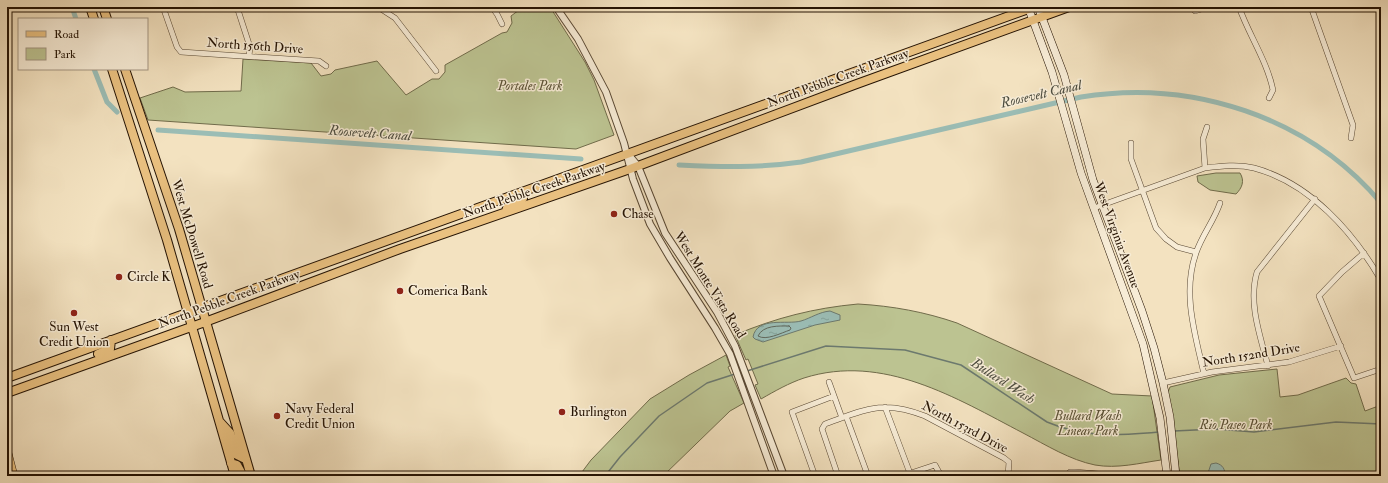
<svg xmlns="http://www.w3.org/2000/svg" width="1388" height="483" font-family="'IM FELL Double Pica',serif">
<defs>
<pattern id="water-ripples" width="26" height="14" patternUnits="userSpaceOnUse"><rect width="26" height="14" fill="#9bbdb5"/><path d="M2 4q2-2 4 0t4 0M15 11q2-2 4 0t4 0" fill="none" stroke="#85a29a"/></pattern>
</defs>
<rect width="100%" height="100%" fill="#f3e2c0"/>
<filter id="stains"><feTurbulence type="fractalNoise" baseFrequency=".005" numOctaves="4"/><feColorMatrix values="0 0 0 0 .2 0 0 0 0 .09 0 0 0 0 .02 0 0 0 .5 -.17"/></filter>
<radialGradient id="worn" r=".72"><stop offset=".6" stop-color="#630" stop-opacity="0"/><stop offset="1" stop-color="#630" stop-opacity=".3"/></radialGradient>
<path fill="#bcc391" stroke="#706b4a" d="M523 7H550L585 62 594 80 614 135 576 149 148 120 140 98 173 87 185 92 241 91 243 59 311 63 321 76 331 74 335 70 377 61 406 95 432 79H439L445 72V65L502 33 507 32 512 23 511 16Z
M1216 173H1240C1245 181 1242 188 1236 194L1210 190 1198 182 1197 176Z
M858 304C893 306 925 312 957 323L1112 394 1152 396 1161 460C1140 463 1117 469 1095 465 1070 460 1046 445 1023 433 956 398 883 353 804 378 789 383 775 391 761 399L755 385 758 384 748 359 746 360 735 335C775 318 814 308 858 304Z
M726 355 730 366 728 367 744 403 730 411 663 476H579L591 460 650 399 689 375Z
M1277 369 1280 397 1298 395 1346 378 1351 383 1356 384 1365 411 1381 405V473L1360 476H1180L1168 392 1170 387 1219 375Z"/>
<path fill="url(#water-ripples)" stroke="#6c796e" d="M830 311 840 315V320L815 325 763 342 755 339 753 337C757 316 787 325 801 321 811 318 819 312 830 311Z
M1216 463C1223 465 1225 469 1225 476H1207L1211 464Z"/>
<g fill="none" stroke-linecap="round" stroke-linejoin="round">
<path stroke="#60685c" stroke-width="1" d="M789 326 791 328 790 330C781 333 766 341 758 336 763 325 779 326 789 326Z"/>
<path stroke="#6c796e" stroke-width="1.5" d="M747 371 826 346 905 350 961 365 1047 422C1087 439 1119 435 1160 432
M1174 431 1216 429 1254 432 1336 422 1381 424
M605 476 620 457 659 416 707 383 735 374"/>
<path stroke="#9bbdb5" stroke-width="5" d="M72 7 76 19
M94 69 107 102 117 112
M158 130 581 159
M679 165C721 167 759 168 801 162L1081 97C1191 79 1308 116 1381 203"/>
<g stroke="#584732" stroke-width="6">
<path id="minor" d="M163 7 177 47 181 52 319 61 326 66
M237 7 250 47 249 56
M378 7 395 18 436 71
M492 7 497 14 502 24
M1192 7 1195 11 1208 7
M1239 7C1249 35 1267 61 1273 90L1269 98
M1311 7 1353 125 1351 138
M1131 143V159L1156 228 1166 239 1177 247 1196 252
M1205 168 1203 139 1207 127
M1094 208 1205 168C1221 166 1238 164 1254 168 1310 183 1353 232 1381 280
M1364 253 1342 272 1319 296 1354 378 1381 369
M1268 366C1260 335 1248 303 1257 272L1315 199
M1204 374C1195 334 1182 293 1196 253 1202 235 1214 221 1220 203
M829 382 842 418
M1163 383 1212 372 1289 362 1341 346
M885 407 911 476
M846 416 868 476
M815 476 792 412 834 396
M838 476 822 429 825 424C864 410 883 399 925 416L1004 458 1009 462 1008 476
M902 476 935 465 941 476
M1067 476 1070 472H1075L1121 476"/>
</g>
<g stroke="#584732" stroke-width="8">
<path id="tertiary" d="M556 7 578 39 606 92 624 143 633 179 650 224 670 258 715 328 730 354 774 476
M628 154 638 166 665 233 717 312 735 346 784 476"/>
</g>
<g stroke="#251303" stroke-width="8">
<path id="secondary" d="M1028 7 1052 72 1081 173 1143 344 1160 418 1167 476
M1038 7 1064 75 1093 180 1142 311 1154 348 1163 383 1170 417 1176 476"/>
</g>
<g stroke="#251303" stroke-width="10">
<path id="primary" d="M90 7 94 19
M103 7 107 19
M112 69 167 240 235 476
M125 69 179 229 251 476
M506 212C507 203 515 201 523 198
M98 354 110 349 111 340
M7 378 1034 7
M7 393 205 322 400 249 630 169 854 85 1069 7
M220 422 230 433 237 455 245 459
M231 463 237 465 243 476"/>
</g>
<g stroke="#251303" stroke-width="10">
<path id="motorway" d="M7 453 13 476"/>
</g>
<use href="#minor" stroke="#f7ecd6" stroke-width="5"/>
<use href="#tertiary" stroke="#f7ecd6" stroke-width="6"/>
<use href="#secondary" stroke="#f7ecd6" stroke-width="7"/>
<use href="#primary" stroke="#eac180" stroke-width="8"/>
<use href="#motorway" stroke="#eac180" stroke-width="9"/>
</g>
<g fill="#8f2418" stroke="#f7ecd6" stroke-width="1.5">
<circle cx="614" cy="214" r="4"/>
<circle cx="119" cy="277" r="4"/>
<circle cx="400" cy="291" r="4"/>
<circle cx="74" cy="313" r="4"/>
<circle cx="562" cy="412" r="4"/>
<circle cx="277" cy="416" r="4"/>
</g>
<g text-anchor="middle" dominant-baseline="central" stroke-width="3" stroke-linejoin="round" paint-order="stroke">
<g font-size="13" fill="#251303" stroke="#f7ecd6">
<text transform="translate(255 46) rotate(4)">North 156th Drive</text>
<text transform="translate(838 78) rotate(-20)">North Pebble Creek Parkway</text>
<text transform="translate(534 190) rotate(-19)">North Pebble Creek Parkway</text>
<text transform="translate(192 234) rotate(73)">West McDowell Road</text>
<text transform="translate(1117 235) rotate(70)">West Virginia Avenue</text>
<text transform="translate(710 285) rotate(58)">West Monte Vista Road</text>
<text transform="translate(229 299) rotate(-20)">North Pebble Creek Parkway</text>
<text transform="translate(1251 355) rotate(-9)">North 152nd Drive</text>
<text transform="translate(965 427) rotate(28)">North 153rd Drive</text>
</g>
<g font-size="13" font-style="italic" fill="#5a5135" stroke="#f7ecd6">
<text x="530" y="86">Portales Park</text>
<text x="1088" y="416">Bullard Wash<tspan x="1088" dy="15">Linear Park</tspan></text>
<text x="1236" y="425">Rio Paseo Park</text>
</g>
<g font-size="13" fill="#251303" stroke="#f7ecd6" text-anchor="start">
<text x="622" y="214">Chase</text>
<text x="127" y="277">Circle K</text>
<text x="408" y="291">Comerica Bank</text>
<text x="74" y="327" text-anchor="middle">Sun West<tspan x="74" dy="15">Credit Union</tspan></text>
<text x="285" y="409">Navy Federal<tspan x="285" dy="15">Credit Union</tspan></text>
<text x="570" y="412">Burlington</text>
</g>
<g font-size="14" font-style="italic" fill="#4e4e41" stroke="#f7ecd6">
<text transform="translate(1041 94) rotate(-13)">Roosevelt Canal</text>
<text transform="translate(370 133) rotate(4)">Roosevelt Canal</text>
<text transform="translate(1003 381) rotate(33)">Bullard Wash</text>
</g>
</g>
<rect width="1388" height="483" fill="none" stroke="#f3e2c0" stroke-width="24"/>
<rect x="8" y="8" width="1372" height="467" fill="none" stroke="#251303" stroke-width="2"/>
<rect x="12" y="12" width="1364" height="459" fill="none" stroke="#251303"/>
<rect x="18" y="18" width="130" height="52" fill="#f7ecd6" stroke="#a39582"/>
<rect x="26" y="31" width="20" height="6" fill="#eac180" stroke="#a39582"/>
<text x="54" y="38" font-size="12" fill="#251303">Road</text>
<rect x="26" y="48" width="20" height="12" fill="#bcc391" stroke="#a39582"/>
<text x="54" y="58" font-size="12" fill="#251303">Park</text>
<rect width="100%" height="100%" filter="url(#stains)"/>
<rect width="100%" height="100%" fill="url(#worn)"/>
</svg>
